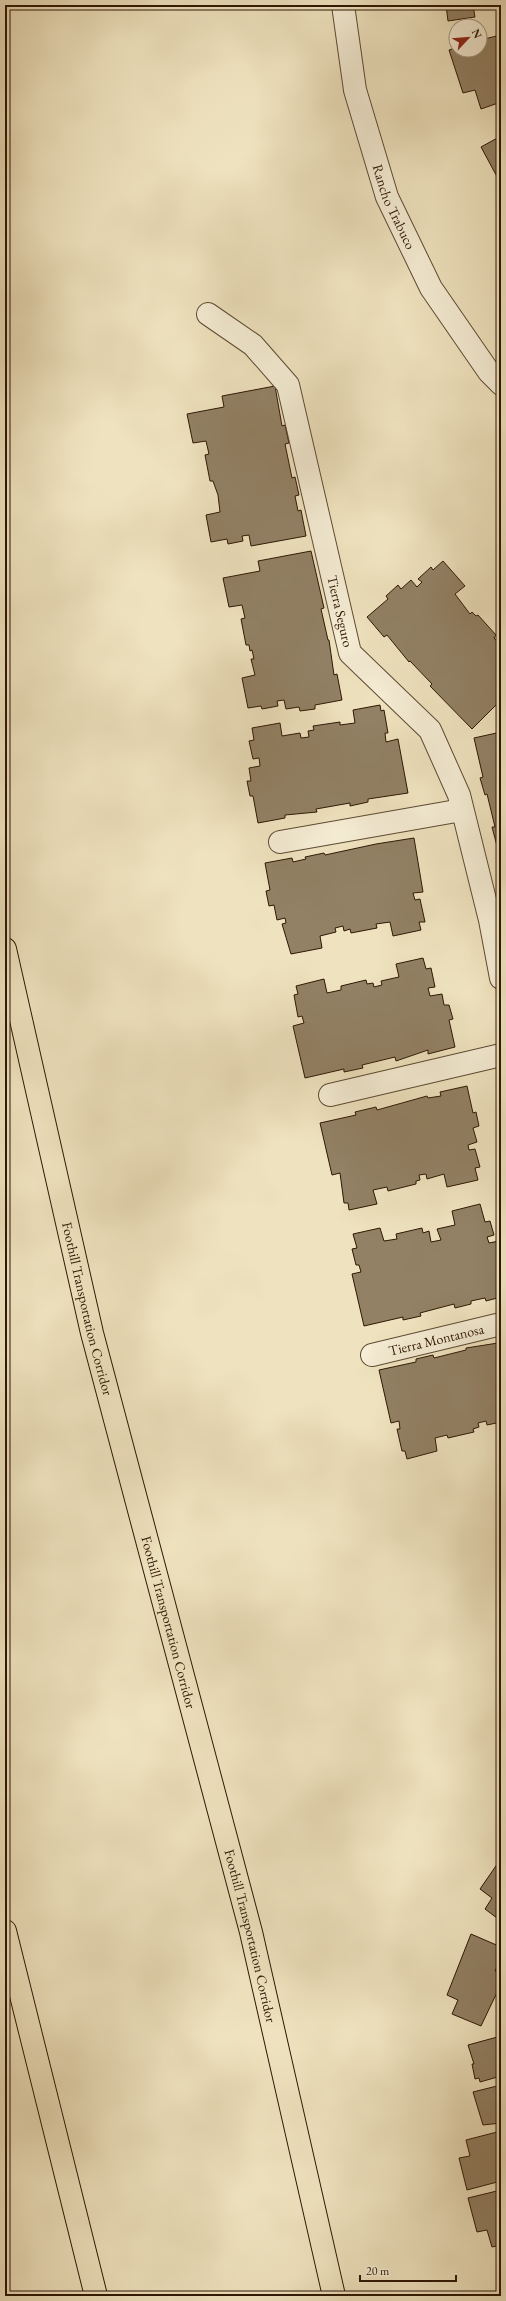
<svg xmlns="http://www.w3.org/2000/svg" width="506" height="2301" font-family="'EB Garamond',serif">
<rect width="100%" height="100%" fill="#efe3bf"/>
<filter id="stains"><feTurbulence type="fractalNoise" baseFrequency=".005" numOctaves="4"/><feColorMatrix values="0 0 0 0 .2 0 0 0 0 .09 0 0 0 0 .02 0 0 0 .5 -.17"/></filter>
<radialGradient id="worn" r=".72"><stop offset=".6" stop-color="#630" stop-opacity="0"/><stop offset="1" stop-color="#630" stop-opacity=".3"/></radialGradient>
<path fill="#928165" stroke="#2e1704" d="M446 5H473L475 17 448 21Z
M501 35V102L481 109 475 90 463 93 449 50 456 48V50H480V40Z
M501 136V184L481 147Z
M275 386 282 426 285 425 289 443 285 444 292 478 295 477 299 495 295 496 298 511 301 510 306 536 251 546 249 535 242 536 243 541 228 544 227 539 211 542 206 515 220 512 218 495 213 481H210L205 455 209 454 206 441 193 443 187 414 224 407 222 396Z
M311 551 324 608 321 609 328 640H329L334 675 337 674 342 700 315 705V709L300 711 299 707 286 709 284 700 277 701 278 706 262 709 261 706 248 708 242 678 255 675 251 659H254L252 650 250 651 249 645H246L241 619 245 618 242 605 229 607 223 578 260 571 258 561Z
M443 561 465 586 455 594 470 614 472 612 476 616 478 615 496 635 494 638 501 646V700L472 729 430 686 432 684 410 661 409 662 387 635 384 637 367 617 388 599 386 596 398 585 401 589 411 580 417 587 422 582 418 579 431 567 433 570Z
M380 705 381 711 384 710 388 733H385L386 742 398 739 408 793 368 799V802L350 806V803L316 809 317 812 285 815V818L258 823 253 796H250L247 781H251L249 768 260 766 259 758 253 759 249 741 254 740 252 728 280 723 282 736 300 733 301 738 309 737 308 731 314 730 313 726 340 722V725L355 723 353 710Z
M501 732V852L499 846H497L492 827H495L487 794 485 795 480 778 483 777 474 738Z
M414 838 423 892 413 893 415 900 420 899 425 922H419L421 930 393 936 390 922 376 924 377 928 351 933 350 929 344 931 343 926 335 928 336 932 320 936 322 948 291 954 282 924 286 923 285 918 277 920 274 905 269 906 266 891 270 890 265 863 292 858 293 862 306 859 305 857 324 853 325 855 376 844Z
M423 958 426 969 431 968 435 987 428 988 430 996 442 994 444 1005H449L453 1019 449 1020 455 1047 428 1054V1050L396 1061 395 1057 362 1065 363 1068 344 1072V1069L305 1078 293 1026 304 1023 302 1016 298 1017 294 995 298 994 296 986 324 979 327 993 341 990V986L366 980 367 984 373 983 374 987 382 985 381 981 399 977 396 964Z
M467 1086 473 1113 476 1112 479 1126 473 1128 477 1142 468 1145 469 1150 475 1149 480 1167 475 1168 478 1180 447 1187 444 1174 427 1179 426 1174 419 1175 420 1180 416 1181V1184L388 1191 387 1187 373 1190 377 1204 349 1210 348 1203H344L340 1173 332 1175 320 1123 356 1115 355 1112 376 1107 377 1110 427 1096 428 1098 441 1096 440 1092Z
M480 1204 485 1222 490 1221 494 1235 487 1237 489 1243 499 1241 501 1251V1297L486 1301 485 1298 471 1301V1304L455 1308 454 1304 420 1313 421 1316 403 1320V1317L364 1326 352 1274 361 1272 359 1265H356L352 1249 357 1248 353 1234 380 1228 384 1241 397 1239 396 1234 422 1228 423 1233 429 1231 431 1242 441 1240 437 1229 455 1225 452 1211Z
M501 1339V1422L487 1425 486 1421 478 1423 479 1427 473 1429 474 1432 448 1438 447 1435 435 1438 437 1451 407 1459 405 1451H402L397 1429H400L399 1421 391 1423 379 1370 416 1362V1359L433 1355 434 1358 466 1350V1348L498 1343 497 1340Z
M498 1863 501 1865V1921L485 1909 492 1898 480 1889Z
M471 1934 501 1947V1958L495 1971 501 1974V1984L481 2026 452 2014 458 2000 447 1995Z
M501 2036V2076L480 2082 479 2078 475 2079 472 2064H474L468 2045Z
M501 2085V2123L483 2125 473 2092Z
M501 2131V2181L467 2190 459 2158 470 2156 466 2140Z
M501 2190V2245L492 2247 487 2230 477 2232 468 2198Z"/>
<g fill="none" stroke-linecap="round" stroke-linejoin="round">
<g stroke="#5e4a33" stroke-width="24">
<g id="minor">
<path id="s1" d="M343 5 355 90 387 197 431 288 489 372 501 384"/>
<path id="s2" d="M208 314 253 345 288 385 350 653 430 730 459 795 490 920 501 978"/>
<path d="M280 842 462 810"/>
<path d="M330 1095 501 1055"/>
<path id="s3" d="M372 1355 501 1324"/>
</g>
</g>
<g stroke="#2e1704" stroke-width="24">
<g id="highway">
<path id="s4" d="M5 949 92 1333 251 1932 334 2296"/>
<path d="M5 1931 96 2296"/>
</g>
</g>
<use href="#minor" stroke="#f5edd5" stroke-width="22"/>
<use href="#highway" stroke="#efe3bf" stroke-width="22"/>
</g>
<g text-anchor="middle" dominant-baseline="central" stroke-width="3" stroke-linejoin="round" paint-order="stroke">
<g font-size="14" fill="#2e1704" stroke="#f5edd5">
<text stroke="none"><textPath href="#s1" startOffset="209">Rancho Trabuco</textPath></text>
<text stroke="none"><textPath href="#s2" startOffset="340">Tierra Seguro</textPath></text>
<text stroke="none"><textPath href="#s4" startOffset="369">Foothill Transportation Corridor</textPath></text>
<text stroke="none"><textPath href="#s3" startOffset="66">Tierra Montanosa</textPath></text>
<text stroke="none"><textPath href="#s4" startOffset="693">Foothill Transportation Corridor</textPath></text>
<text stroke="none"><textPath href="#s4" startOffset="1017">Foothill Transportation Corridor</textPath></text>
</g>
</g>
<rect width="506" height="2301" fill="none" stroke="#efe3bf" stroke-width="20"/>
<rect x="6" y="6" width="494" height="2289" fill="none" stroke="#2e1704" stroke-width="2"/>
<rect x="10" y="10" width="486" height="2281" fill="none" stroke="#2e1704"/>
<g transform="translate(468 38) rotate(64)"><circle r="19" fill="#f5edd5" stroke="#a59781"/>
<path d="M0-3L7 15L0 10L-7 15Z" fill="#8f2418"/>
<text y="-6" font-size="11" font-weight="bold" text-anchor="middle" fill="#2e1704">N</text>
</g>
<path d="M360 2275v6h96v-6" fill="none" stroke="#2e1704" stroke-width="2"/>
<text x="366" y="2275" font-size="12" fill="#2e1704" stroke="#f5edd5" stroke-width="3" paint-order="stroke">20 m</text>
<rect width="100%" height="100%" filter="url(#stains)"/>
<rect width="100%" height="100%" fill="url(#worn)"/>
</svg>
